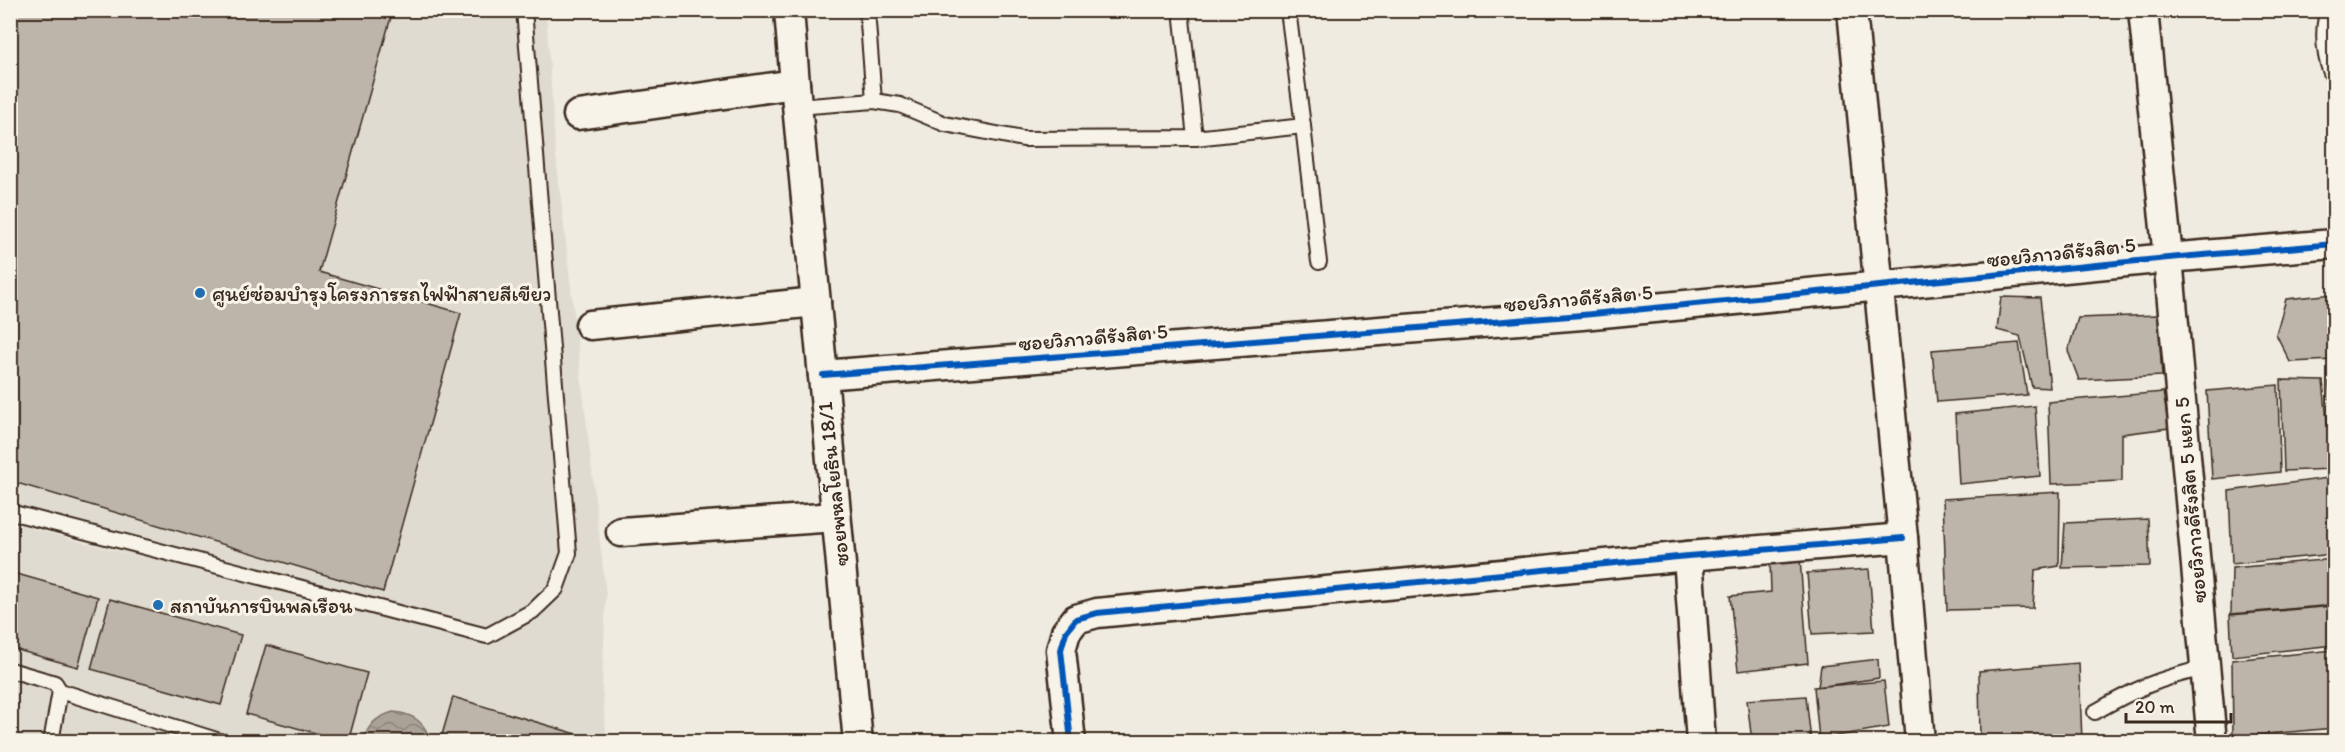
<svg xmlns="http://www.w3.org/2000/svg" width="2345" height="752" font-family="Itim,'Playpen Sans Thai',sans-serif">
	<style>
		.built { fill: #e0dbd0 }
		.water { fill: url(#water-waves); stroke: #7e7266; stroke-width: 1.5 }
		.building { fill: #bdb5aa; stroke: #3b2a1e; stroke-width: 1.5 }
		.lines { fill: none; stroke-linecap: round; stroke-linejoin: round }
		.lane-casing { stroke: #3b2a1e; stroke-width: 18 }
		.street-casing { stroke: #3b2a1e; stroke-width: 33 }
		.lane { stroke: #f7f3e8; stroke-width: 14 }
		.street { stroke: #f7f3e8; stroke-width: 28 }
		.cycleway-casing { stroke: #f7f3e8; stroke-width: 10 }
		.cycleway { stroke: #0057b8; stroke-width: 6 }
		.poi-dot { fill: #1f6fb2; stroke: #f7f3e8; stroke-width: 2 }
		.labels { text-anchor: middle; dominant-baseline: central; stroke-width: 6; stroke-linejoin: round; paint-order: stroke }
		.street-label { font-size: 21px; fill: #3b2a1e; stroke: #f7f3e8 }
		.poi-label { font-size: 21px; fill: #3b2a1e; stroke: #f7f3e8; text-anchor: start }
	</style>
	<defs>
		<pattern id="water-waves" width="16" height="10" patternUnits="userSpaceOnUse" patternTransform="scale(1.5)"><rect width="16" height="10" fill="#aaa296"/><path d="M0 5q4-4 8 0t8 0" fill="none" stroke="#8c847a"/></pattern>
	</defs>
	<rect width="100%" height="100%" fill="#efebe0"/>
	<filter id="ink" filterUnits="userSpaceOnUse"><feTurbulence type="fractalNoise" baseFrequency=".0167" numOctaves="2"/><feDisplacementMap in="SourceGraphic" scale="12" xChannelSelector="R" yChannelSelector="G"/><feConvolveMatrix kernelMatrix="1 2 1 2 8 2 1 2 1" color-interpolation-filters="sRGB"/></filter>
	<g filter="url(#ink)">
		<path class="built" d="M11,11H546L555,147L606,595L602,689L607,741H11L10,522L148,560L11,520Z"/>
		<path class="water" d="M393,712C411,713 427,722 429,741H363C368,725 376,717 393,712Z"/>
		<g class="building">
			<path d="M10,10H393L319,272L461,313L383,592L10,481Z"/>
			<path d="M2334,294V360L2290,362L2276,334L2286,299Z"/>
			<path d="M2001,297L2040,298L2050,388L2032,387L2020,336L1997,330Z"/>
			<path d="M2158,315L2162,376L2079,380L2068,351L2078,318Z"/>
			<path d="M2019,343L2027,395L1937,402L1932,350Z"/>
			<path d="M2281,380L2323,381L2332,469L2284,471Z"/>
			<path d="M2329,382H2334V450Z"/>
			<path d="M2278,385L2280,472L2212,479L2207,391Z"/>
			<path d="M2163,392L2169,428L2122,434V481L2051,484L2048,402Z"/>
			<path d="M2035,406L2040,476L1959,484L1955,414Z"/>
			<path d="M2328,478L2334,554L2232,564L2229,491Z"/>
			<path d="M2060,492L2059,566L2035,570L2033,608L1947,610L1943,499Z"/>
			<path d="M2148,519L2150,566L2062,568L2065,523Z"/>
			<path d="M1800,559L1808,663L1738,671L1730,596L1771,592L1770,561Z"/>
			<path d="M2334,559V605L2231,614L2232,568Z"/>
			<path d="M1869,569L1874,631L1812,634L1807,573Z"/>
			<path d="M10,572L98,597L78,667L10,648Z"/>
			<path d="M110,599L241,635L221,705L91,669Z"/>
			<path d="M2334,606V645L2232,656L2230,615Z"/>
			<path d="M266,645L367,673L348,742L246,714Z"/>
			<path d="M2334,650V728L2233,737L2232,660Z"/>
			<path d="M1878,659L1879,678L1818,687L1821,666Z"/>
			<path d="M2079,663L2082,742H1980L1979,671Z"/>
			<path d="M1884,681L1889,727L1819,739L1814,687Z"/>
			<path d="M1806,696L1811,741L1752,742L1747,700Z"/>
			<path d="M453,697L603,742H440Z"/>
			<path d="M2334,735V742H2243V740Z"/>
		</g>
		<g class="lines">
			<defs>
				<g id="lane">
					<path d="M867,10L874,101"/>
					<path d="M1181,10L1195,138"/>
					<path d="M2328,10C2321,30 2324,61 2334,79"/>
					<path d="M797,107L874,101L900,105L945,124L1023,139L1195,138L1303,126L1288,10"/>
					<path d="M1303,126L1319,262"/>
					<path d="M10,512L487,636L533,611L556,589L569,553L524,10"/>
					<path d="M10,670L55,683L60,691L51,742"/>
					<path d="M60,691L223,742"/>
					<path d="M2095,712C2135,689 2160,678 2205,668"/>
				</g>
				<g id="street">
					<path d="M789,10L795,84L858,742"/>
					<path d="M1852,10L1903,538L1920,742"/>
					<path d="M2143,10L2168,258L2212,742"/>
					<path d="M578,115L795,84"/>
					<path d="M590,325L816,302"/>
					<path d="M823,375L1582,315L2168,258L2334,244"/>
					<path d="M621,532L836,517"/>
					<path d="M1688,556L1701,742"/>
					<path d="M1071,742L1061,650L1066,632L1076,619L1097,613L1688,556L1903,538"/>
				</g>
			</defs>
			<use href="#lane" class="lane-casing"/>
			<use href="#street" class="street-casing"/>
			<use href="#lane" class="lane"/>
			<use href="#street" class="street"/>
			<defs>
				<g id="cycleway">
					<path d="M823,375L1582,315L2168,258L2334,244"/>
					<path d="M1071,742L1061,650L1066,632L1076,619L1097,613L1688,556L1903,538"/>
				</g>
			</defs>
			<use href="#cycleway" class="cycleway-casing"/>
			<use href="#cycleway" class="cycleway"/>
		</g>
	</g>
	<g class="poi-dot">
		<circle cx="200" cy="293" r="6"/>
		<circle cx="158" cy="605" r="6"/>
	</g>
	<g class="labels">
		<g class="street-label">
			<text transform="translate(2061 252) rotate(-6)">ซอยวิภาวดีรังสิต 5</text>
			<text transform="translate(1578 298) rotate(-5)">ซอยวิภาวดีรังสิต 5</text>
			<text transform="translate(1093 337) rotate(-5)">ซอยวิภาวดีรังสิต 5</text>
			<text transform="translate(833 484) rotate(-96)">ซอยพหลโยธิน 18/1</text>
			<text transform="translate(2190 500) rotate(-95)">ซอยวิภาวดีรังสิต 5 แยก 5</text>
		</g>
		<g class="poi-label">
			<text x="212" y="293">ศูนย์ซ่อมบำรุงโครงการรถไฟฟ้าสายสีเขียว</text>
			<text x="170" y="605">สถาบันการบินพลเรือน</text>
		</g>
	</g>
	<rect width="2345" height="752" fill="none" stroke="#f7f3e8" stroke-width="36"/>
	<rect x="18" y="18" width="2309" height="716" fill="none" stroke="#3b2a1e" stroke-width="2" filter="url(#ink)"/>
	<path d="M2126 713v9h105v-9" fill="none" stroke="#3b2a1e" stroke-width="3"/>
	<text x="2135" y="713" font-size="18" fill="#3b2a1e" stroke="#f7f3e8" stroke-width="4.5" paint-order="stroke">20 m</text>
</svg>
